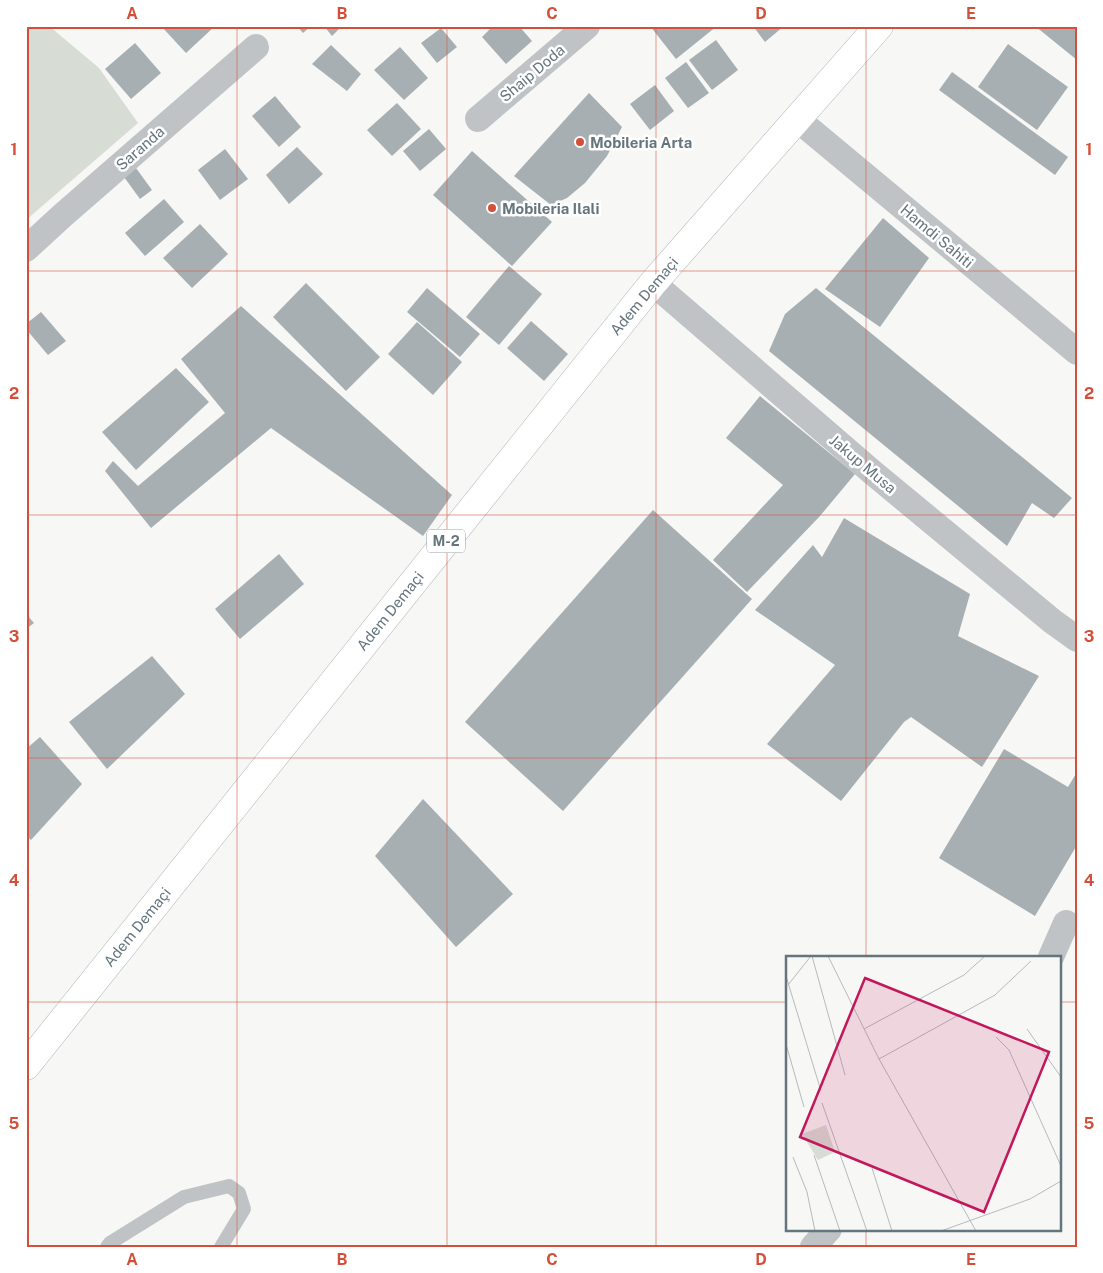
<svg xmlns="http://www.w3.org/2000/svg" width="1103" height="1273" font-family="'Public Sans',sans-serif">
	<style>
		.green { fill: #d7dcd4 }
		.building { fill: #a7afb3 }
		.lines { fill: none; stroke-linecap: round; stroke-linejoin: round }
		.primary-casing { stroke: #b0b6b9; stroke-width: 29 }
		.service { stroke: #bfc3c6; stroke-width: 14 }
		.minor { stroke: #bfc3c6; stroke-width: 26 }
		.primary { stroke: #fff; stroke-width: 28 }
		.grid { fill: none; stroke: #d34f39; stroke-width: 1; stroke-opacity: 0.55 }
		.poi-dot { fill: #d34f39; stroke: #fff; stroke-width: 2 }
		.labels { text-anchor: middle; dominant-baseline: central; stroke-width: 5; stroke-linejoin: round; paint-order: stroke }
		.shield { fill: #fff; stroke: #939ea4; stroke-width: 1 }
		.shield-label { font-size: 14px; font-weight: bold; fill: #65757d }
		.street-label { font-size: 15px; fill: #65757d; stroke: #fff }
		.poi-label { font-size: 15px; font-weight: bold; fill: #65757d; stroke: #fff; text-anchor: start }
		.inset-road { fill: none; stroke: #b4bbbe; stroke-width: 1 }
		.view { fill: #c2185b; fill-opacity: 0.15; stroke: #c2185b; stroke-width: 2.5 }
		.inset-edge { fill: none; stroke: #65757d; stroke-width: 2.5 }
		.neatline { fill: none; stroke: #d34f39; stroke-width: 2 }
		.grid-label { font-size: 16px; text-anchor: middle; font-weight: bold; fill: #d34f39 }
	</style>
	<rect width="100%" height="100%" fill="#f7f7f5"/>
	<path class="green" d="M26,26H49L99,68L138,123L26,220Z"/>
	<g class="building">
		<path d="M161,26H215L186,53Z"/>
		<path d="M297,26H311L303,33Z"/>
		<path d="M324,26H342L332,36Z"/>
		<path d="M493,26H519L532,41L506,64L482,37Z"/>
		<path d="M650,26H717L676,59Z"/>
		<path d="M753,26H784L765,42Z"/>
		<path d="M1035,26H1077V60Z"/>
		<path d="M441,28L457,47L437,63L421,43Z"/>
		<path d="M716,40L738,70L712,90L689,60Z"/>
		<path d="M135,43L161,73L131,99L105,69Z"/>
		<path d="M1008,44L1068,87L1037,130L978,87Z"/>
		<path d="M331,45L361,74L347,91L312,64Z"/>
		<path d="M400,47L428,78L404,100L374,70Z"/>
		<path d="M686,62L709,93L688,108L665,78Z"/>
		<path d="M952,72L1068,157L1055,175L939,90Z"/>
		<path d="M655,85L674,111L650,130L630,104Z"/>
		<path d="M589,93L622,127L607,156L585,183L567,198L551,205L514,176Z"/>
		<path d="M275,96L301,127L279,147L252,116Z"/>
		<path d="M397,103L421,129L392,156L367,130Z"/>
		<path d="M429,129L446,149L420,171L403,151Z"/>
		<path d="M297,147L323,174L289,204L266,175Z"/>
		<path d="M225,149L248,179L220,200L198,170Z"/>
		<path d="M472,151L552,222L512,266L433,195Z"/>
		<path d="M136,168L152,190L140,199L124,177Z"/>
		<path d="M164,199L184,222L145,256L125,233Z"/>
		<path d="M883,218L929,258L880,327L825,289Z"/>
		<path d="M200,224L228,254L192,288L163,258Z"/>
		<path d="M509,266L542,294L499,345L466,317Z"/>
		<path d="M306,283L380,357L346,391L273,317Z"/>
		<path d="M427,288L480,334L460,357L407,312Z"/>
		<path d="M816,288L1072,498L1054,518L1032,503L1007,546L769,351L785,314Z"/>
		<path d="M241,306L452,495L423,536L271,428L151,528L105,471L113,461L138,486L225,413L181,359Z"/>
		<path d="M41,312L66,341L48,355L26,329V324Z"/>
		<path d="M531,321L568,354L544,381L507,348Z"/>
		<path d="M417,322L462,362L433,395L388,354Z"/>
		<path d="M176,368L209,402L136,470L102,432Z"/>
		<path d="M760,396L855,474L820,516L747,592L713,560L783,485L726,438Z"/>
		<path d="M653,510L752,599L563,811L465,722Z"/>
		<path d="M844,518L970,594L958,636L1039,676L982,767L911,717L904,722L841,801L767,744L835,665L755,610L813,545L822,557Z"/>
		<path d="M279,554L304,584L240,639L215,609Z"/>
		<path d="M26,614L34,623L26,629Z"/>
		<path d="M152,656L185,694L107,769L69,722Z"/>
		<path d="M40,737L82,784L31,840L26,835V749Z"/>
		<path d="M1004,749L1068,787L1077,772V845L1035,916L939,858Z"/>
		<path d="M423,799L513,894L456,947L375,856Z"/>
	</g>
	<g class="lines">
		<defs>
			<path id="primary" d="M26,1066L653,283L879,26"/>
		</defs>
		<use href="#primary" class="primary-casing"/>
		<path class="service" d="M107,1247L110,1243L184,1197L229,1186L239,1193L244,1209L221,1247"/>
		<g class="minor">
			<path d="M478,119L587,26"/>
			<path d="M797,119L1077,352"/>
			<path d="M26,249L63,215L256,47"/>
			<path d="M653,283L872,472L1052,621L1077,639"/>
			<path d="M1051,957L1066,923"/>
			<path d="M813,1247L829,1229"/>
		</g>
		<use href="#primary" class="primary"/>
	</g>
	<path class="grid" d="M237,26V1247M447,26V1247M656,26V1247M866,26V957M26,271H1077M26,515H1077M26,758H1077M26,1002H787M1059,1002H1077M866,1229V1247"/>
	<g class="poi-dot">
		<circle cx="580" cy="142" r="5"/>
		<circle cx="492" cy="208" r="5"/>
	</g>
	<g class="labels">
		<rect class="shield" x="427" y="529.5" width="38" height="23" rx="4"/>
		<g class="shield-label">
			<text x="446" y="541">M-2</text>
		</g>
		<g class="street-label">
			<text transform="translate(532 73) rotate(-40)">Shaip Doda</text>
			<text transform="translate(140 148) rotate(-41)">Saranda</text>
			<text transform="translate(937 236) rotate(40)">Hamdi Sahiti</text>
			<text transform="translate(644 296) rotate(-50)">Adem Demaçi</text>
			<text transform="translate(863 464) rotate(40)">Jakup Musa</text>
			<text transform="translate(390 611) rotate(-51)">Adem Demaçi</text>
			<text transform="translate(137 927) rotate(-51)">Adem Demaçi</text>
		</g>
		<g class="poi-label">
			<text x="590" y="142">Mobileria Arta</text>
			<text x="502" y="208">Mobileria Ilali</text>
		</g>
	</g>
	<g transform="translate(786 956)">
		<rect width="275" height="275" fill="#f7f7f5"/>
		<path d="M40,169L49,196L32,204L16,178Z" fill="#d7dcd4"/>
		<path class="inset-road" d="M26,0L59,119M42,0L93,103L190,275M0,20L35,135M2,29L25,0M78,73L178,19L199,0M241,73L275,121M210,81L223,94L275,210M0,88L18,151M93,103L209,39L245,5M36,147L81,275M28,199L54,275M7,201L21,236L29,275M86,212L106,275M155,275L244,243L275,225"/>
		<path class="view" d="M79,22L263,96L198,256L14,181Z"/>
		<rect width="275" height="275" class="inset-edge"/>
	</g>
	<rect width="1103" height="1273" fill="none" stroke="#ffffff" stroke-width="55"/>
	<rect x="28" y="28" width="1048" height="1218" class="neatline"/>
	<g class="grid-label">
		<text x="132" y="19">A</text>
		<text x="342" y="19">B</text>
		<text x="552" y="19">C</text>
		<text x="761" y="19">D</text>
		<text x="971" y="19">E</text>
		<text x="14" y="155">1</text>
		<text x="1089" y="155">1</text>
		<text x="14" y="399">2</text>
		<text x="1089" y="399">2</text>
		<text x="14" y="642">3</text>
		<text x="1089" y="642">3</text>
		<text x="14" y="886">4</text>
		<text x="1089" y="886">4</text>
		<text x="14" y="1129">5</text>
		<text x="1089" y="1129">5</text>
		<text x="132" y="1265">A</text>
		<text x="342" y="1265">B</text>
		<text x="552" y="1265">C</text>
		<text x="761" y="1265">D</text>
		<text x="971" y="1265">E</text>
	</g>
</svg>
